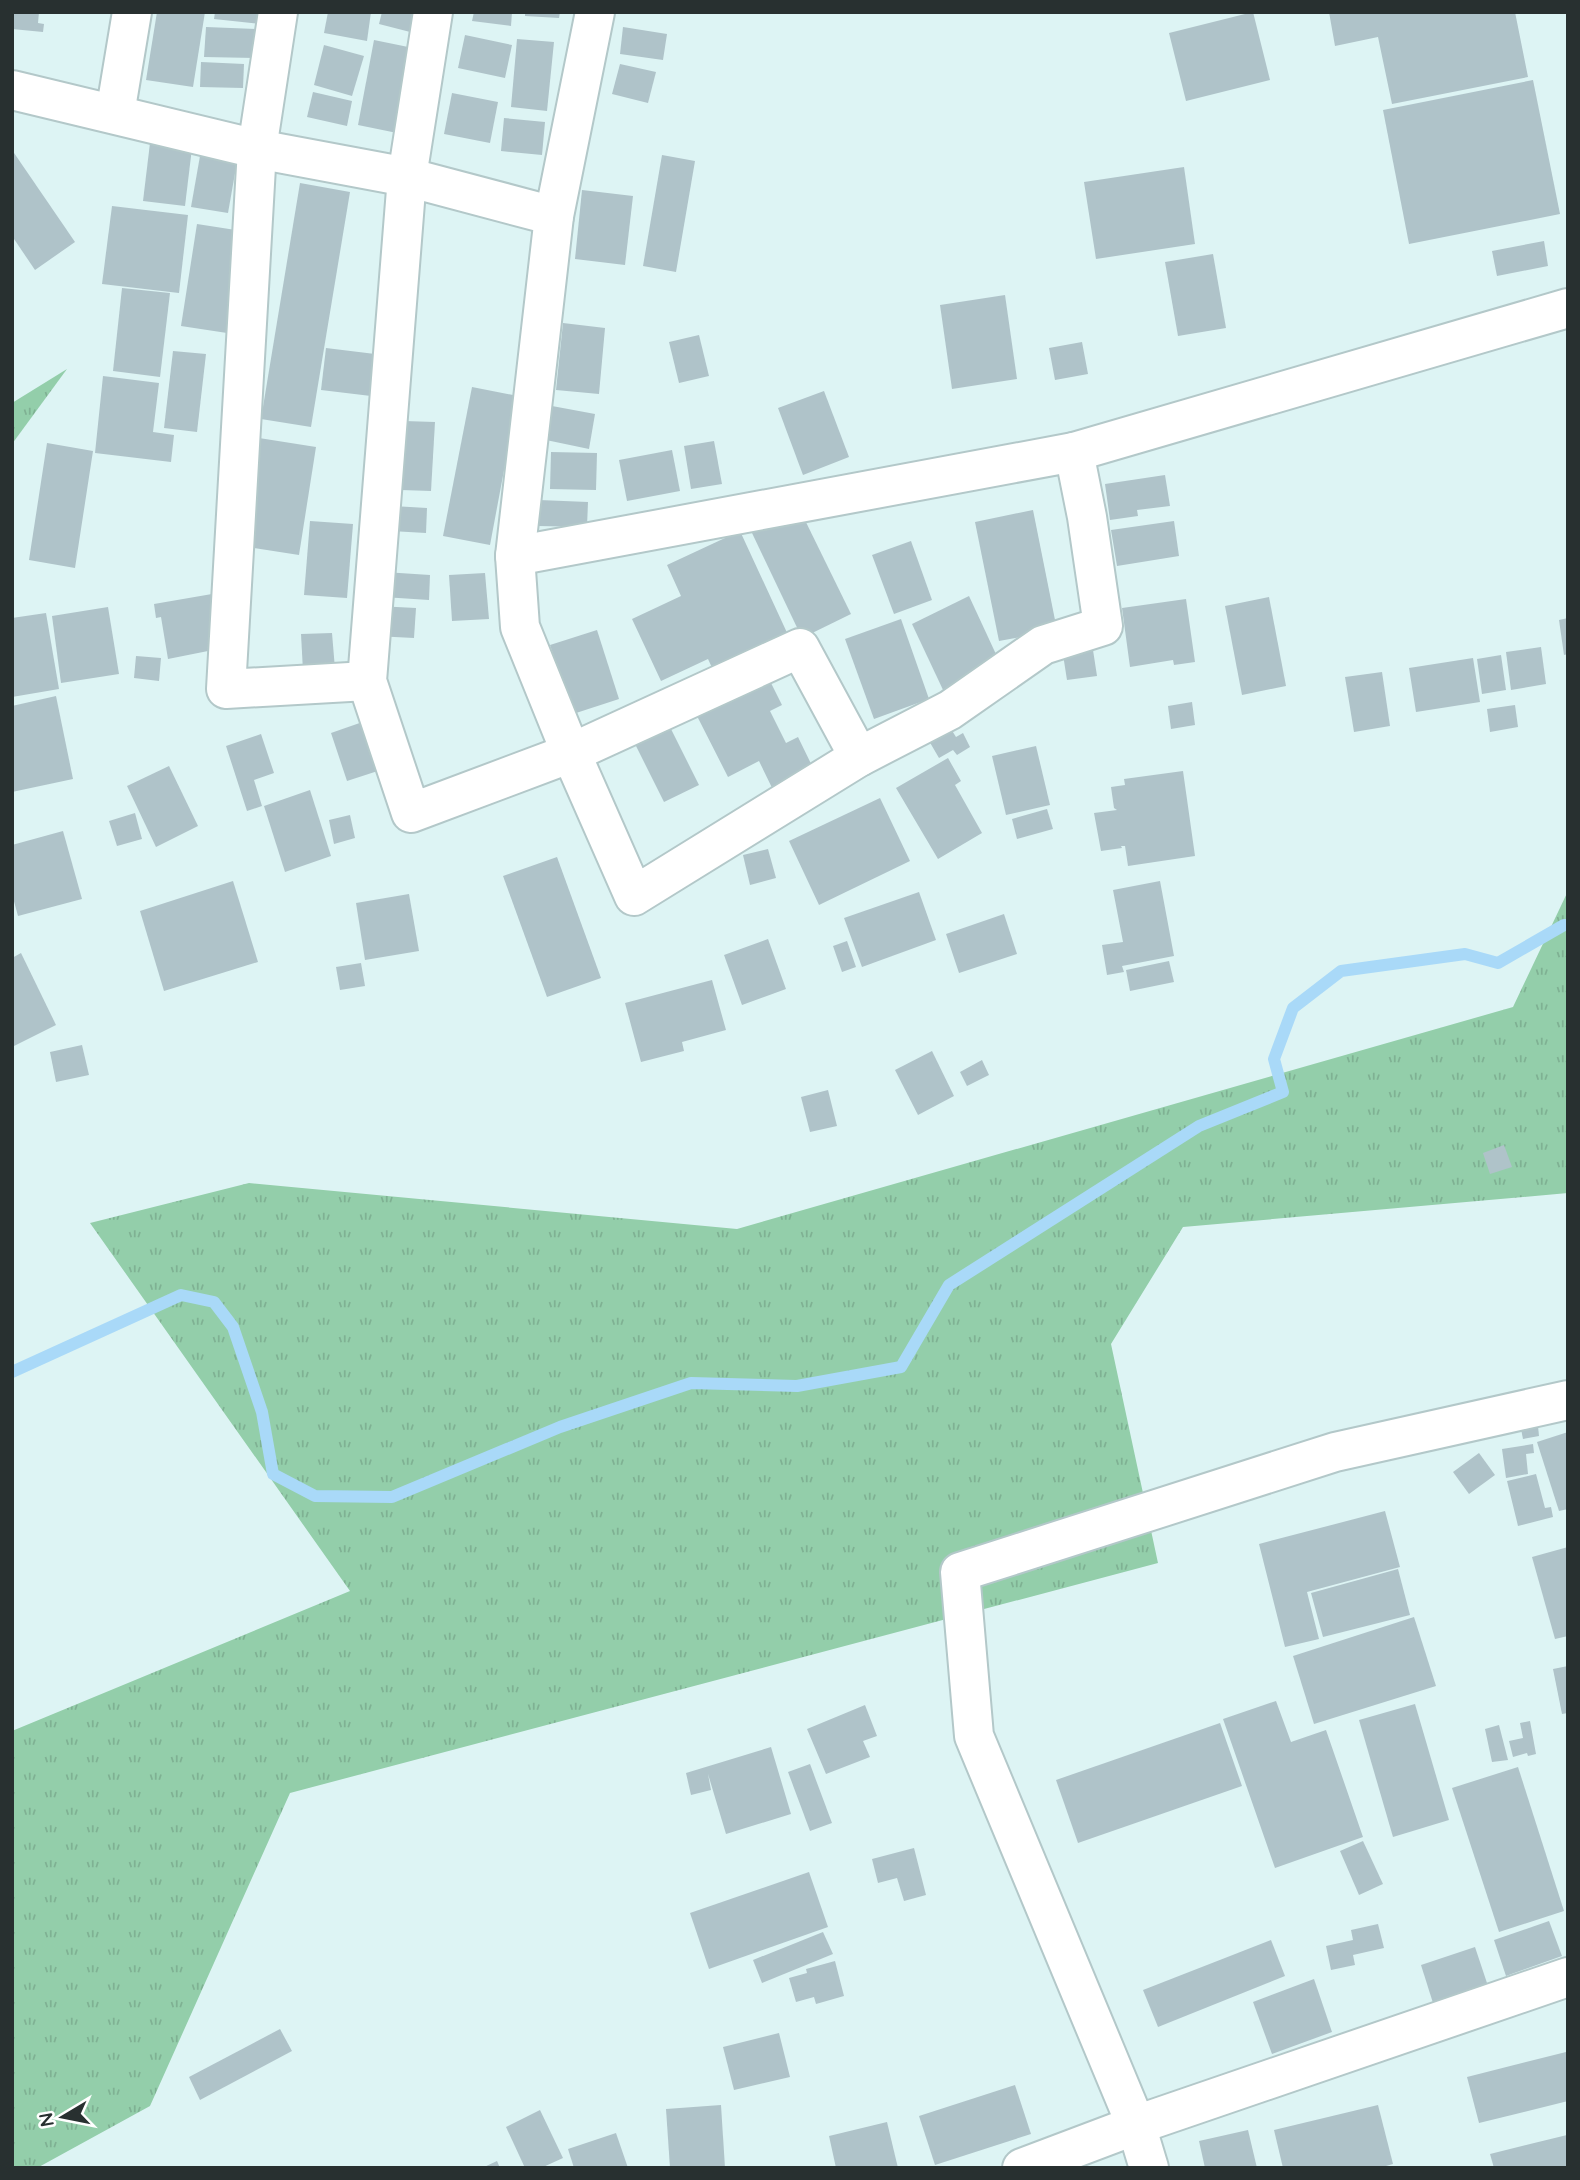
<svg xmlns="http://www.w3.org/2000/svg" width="1580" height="2180" font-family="Quicksand,sans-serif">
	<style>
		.grass { fill: url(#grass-tufts) }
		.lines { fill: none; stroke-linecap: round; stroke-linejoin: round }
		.stream { stroke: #a9d9f8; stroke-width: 12 }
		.building { fill: #afc3c9 }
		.minor-casing { stroke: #b3c8c9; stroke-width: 42 }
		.minor { stroke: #fff; stroke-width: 38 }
	</style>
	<defs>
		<pattern id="grass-tufts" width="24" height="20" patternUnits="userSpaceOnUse" patternTransform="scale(1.75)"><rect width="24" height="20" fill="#93ceaa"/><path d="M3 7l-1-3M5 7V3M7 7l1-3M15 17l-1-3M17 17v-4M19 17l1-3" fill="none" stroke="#7fb193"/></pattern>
	</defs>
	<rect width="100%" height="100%" fill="#ddf4f4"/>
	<g class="grass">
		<path d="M67,369L12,444V403Z"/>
		<path d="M1568,891V1193L1183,1227L1111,1344L1158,1563L290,1793L150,2106L37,2168H12V1731L350,1591L90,1223L249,1183L737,1229L1513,1007Z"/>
	</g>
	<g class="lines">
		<path class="stream" d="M12,1372L181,1295L214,1302L233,1327L262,1412L273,1474L315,1496L392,1497L560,1427L691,1383L797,1386L901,1367L949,1285L1199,1126L1283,1092L1274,1059L1293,1008L1341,971L1465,954L1498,963L1564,925H1568"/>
	</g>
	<g class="building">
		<path d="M12,12H39L38,23L44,24L43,32L12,29Z"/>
		<path d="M157,12H205L193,87L146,80Z"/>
		<path d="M215,12H263L262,24L214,19Z"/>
		<path d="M328,12H371L367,41L324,33Z"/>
		<path d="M382,12H423L418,34L379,24Z"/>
		<path d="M474,12H512L511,26L472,21Z"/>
		<path d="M525,12H560L559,18L525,16Z"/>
		<path d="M1253,12L1270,80L1186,101L1169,33Z"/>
		<path d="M1329,12H1515L1528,77L1392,104L1378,37L1335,46Z"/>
		<path d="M206,27L256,29L255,58L204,57Z"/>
		<path d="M623,27L667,34L663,60L620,54Z"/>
		<path d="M465,35L512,45L505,78L458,68Z"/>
		<path d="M517,39L554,42L547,111L511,107Z"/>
		<path d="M374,40L418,49L402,134L358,125Z"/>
		<path d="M324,45L364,56L352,96L314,85Z"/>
		<path d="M201,62L244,64L243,88L200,87Z"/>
		<path d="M620,64L656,72L648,103L612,94Z"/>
		<path d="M1533,80L1560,214L1409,244L1383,110Z"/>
		<path d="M313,92L352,101L347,126L307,117Z"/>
		<path d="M452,93L498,102L490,143L444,134Z"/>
		<path d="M504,118L545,122L542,155L501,151Z"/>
		<path d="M150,143L192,148L185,206L143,201Z"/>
		<path d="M12,150L75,242L35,270L12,236Z"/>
		<path d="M662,155L695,161L676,272L643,266Z"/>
		<path d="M200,156L237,162L228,213L191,207Z"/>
		<path d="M1184,167L1195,244L1096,259L1084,182Z"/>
		<path d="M300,183L350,192L311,427L261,419Z"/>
		<path d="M582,190L633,196L625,265L575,259Z"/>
		<path d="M112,206L188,215L179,293L102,284Z"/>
		<path d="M197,224L242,231L227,333L181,326Z"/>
		<path d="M1544,241L1548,266L1497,276L1492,251Z"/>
		<path d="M1213,254L1226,328L1178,336L1165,262Z"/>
		<path d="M122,288L170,293L160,377L113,371Z"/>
		<path d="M1005,295L1017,379L952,389L940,305Z"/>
		<path d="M563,323L605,328L599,394L556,390Z"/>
		<path d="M699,335L709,376L679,383L669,342Z"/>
		<path d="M1082,342L1088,374L1055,380L1049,348Z"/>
		<path d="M326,348L375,354L371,396L321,390Z"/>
		<path d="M173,351L206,354L197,432L164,428Z"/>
		<path d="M103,376L159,383L153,432L174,435L171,462L95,453Z"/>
		<path d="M472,387L518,396L490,545L443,536Z"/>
		<path d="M824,391L849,457L803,475L778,408Z"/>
		<path d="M552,406L595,414L589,449L546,440Z"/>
		<path d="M404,421L435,422L431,491L401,490Z"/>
		<path d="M259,438L316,447L299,555L242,546Z"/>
		<path d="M714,441L722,484L691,489L684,446Z"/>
		<path d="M47,443L93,451L75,568L29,560Z"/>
		<path d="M672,450L680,491L627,501L619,460Z"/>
		<path d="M551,452L597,453L596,490L550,489Z"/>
		<path d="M1165,475L1170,506L1137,510L1138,516L1110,520L1105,484Z"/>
		<path d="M539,500L588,502L587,527L538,526Z"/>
		<path d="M393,506L427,508L426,533L391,531Z"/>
		<path d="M800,510L851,614L802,638L752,533Z"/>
		<path d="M1033,510L1057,630L999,641L975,522Z"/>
		<path d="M310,521L353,524L347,598L304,595Z"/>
		<path d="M1174,521L1179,556L1117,566L1111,530Z"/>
		<path d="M740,531L789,637L714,672L708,659L661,681L632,619L681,596L667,565Z"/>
		<path d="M911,541L932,600L894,614L872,555Z"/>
		<path d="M384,572L430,575L429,600L383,597Z"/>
		<path d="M485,573L489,619L452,621L449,575Z"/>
		<path d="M212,594L223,648L168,659L161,617L156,618L154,604Z"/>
		<path d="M969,596L1001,665L944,692L912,624Z"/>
		<path d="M1269,597L1286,686L1242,695L1225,606Z"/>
		<path d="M1186,599L1195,662L1174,665L1173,660L1130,667L1122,608Z"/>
		<path d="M377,606L416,608L414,638L375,636Z"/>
		<path d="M108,607L119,674L61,683L52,616Z"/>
		<path d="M46,613L59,689L12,697V618Z"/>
		<path d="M1568,618V654L1564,655L1559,620Z"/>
		<path d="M901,619L929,699L874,719L845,639Z"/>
		<path d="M597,630L619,699L573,714L550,645Z"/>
		<path d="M332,633L335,669L303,671L301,634Z"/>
		<path d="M1091,637L1097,676L1067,680L1061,642Z"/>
		<path d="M1541,647L1546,684L1511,690L1506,652Z"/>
		<path d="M1501,655L1506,690L1482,694L1477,659Z"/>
		<path d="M136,656L161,658L159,681L134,678Z"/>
		<path d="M1473,658L1480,702L1416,712L1409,668Z"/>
		<path d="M1382,672L1390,726L1354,732L1345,677Z"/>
		<path d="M769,679L782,705L770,711L786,743L798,737L817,776L776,796L759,761L728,777L697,716Z"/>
		<path d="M56,696L73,779L12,792V706Z"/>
		<path d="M1192,702L1195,725L1171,729L1168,706Z"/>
		<path d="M1515,705L1518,727L1490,732L1487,709Z"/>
		<path d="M374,718L390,767L347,781L331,733Z"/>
		<path d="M946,721L956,737L963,733L970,747L957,755L953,750L939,758L925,734Z"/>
		<path d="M670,727L699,785L664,802L635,744Z"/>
		<path d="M261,734L274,773L254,780L262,806L247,811L226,746Z"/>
		<path d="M1036,746L1050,805L1006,815L992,756Z"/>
		<path d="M948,758L961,781L955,785L982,833L938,859L896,788Z"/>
		<path d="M169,766L198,826L156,847L127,786Z"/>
		<path d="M1183,771L1195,856L1128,866L1125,846H1121L1122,848L1101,851L1094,813L1117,810L1114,808L1111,787L1125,785L1124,779Z"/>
		<path d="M310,790L331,856L285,872L264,806Z"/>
		<path d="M880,798L910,861L819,905L789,841Z"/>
		<path d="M1047,809L1053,829L1017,839L1012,819Z"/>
		<path d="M135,813L142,839L117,846L109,821Z"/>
		<path d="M350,815L355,838L334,844L329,820Z"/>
		<path d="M63,831L82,899L18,916L12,894V845Z"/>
		<path d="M768,849L776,878L750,885L743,855Z"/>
		<path d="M557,857L601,978L547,997L503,876Z"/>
		<path d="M233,881L258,962L164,991L140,911Z"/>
		<path d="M1160,881L1174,956L1122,966L1124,972L1107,975L1102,945L1123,942L1113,890Z"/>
		<path d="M919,892L936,940L862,967L844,918Z"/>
		<path d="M409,894L419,951L365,960L356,903Z"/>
		<path d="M1004,914L1017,954L959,973L946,934Z"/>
		<path d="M768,939L786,989L742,1005L724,955Z"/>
		<path d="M847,941L856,967L842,972L833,946Z"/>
		<path d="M21,953L56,1025L12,1047V958Z"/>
		<path d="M1169,961L1174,982L1130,991L1126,970Z"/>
		<path d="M361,963L365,986L340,990L336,967Z"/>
		<path d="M712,980L726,1030L682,1042L684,1051L641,1062L625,1003Z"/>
		<path d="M82,1045L89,1075L56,1082L50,1052Z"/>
		<path d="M932,1051L954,1096L918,1115L895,1070Z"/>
		<path d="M982,1060L989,1075L967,1086L960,1072Z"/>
		<path d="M828,1090L837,1126L810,1132L801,1097Z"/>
		<path d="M1504,1145L1512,1167L1490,1174L1483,1153Z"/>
		<path d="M1538,1426L1539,1436L1523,1439L1521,1429Z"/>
		<path d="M1568,1432V1509L1559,1511L1537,1442Z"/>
		<path d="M1533,1444L1534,1453L1526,1454L1528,1474L1506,1478L1502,1449Z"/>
		<path d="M1479,1453L1495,1475L1469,1494L1453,1472Z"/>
		<path d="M1536,1474L1545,1508L1551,1507L1553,1517L1518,1526L1507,1481Z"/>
		<path d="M1385,1511L1400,1567L1307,1592L1319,1639L1285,1647L1259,1544Z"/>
		<path d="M1568,1547V1636L1555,1639L1532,1557Z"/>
		<path d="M1398,1569L1410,1615L1323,1637L1311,1593Z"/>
		<path d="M1414,1617L1436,1686L1314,1724L1293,1656Z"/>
		<path d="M1568,1666V1713L1562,1714L1553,1669Z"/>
		<path d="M1276,1701L1291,1742L1326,1730L1363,1837L1275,1868L1223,1719Z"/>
		<path d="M1415,1704L1449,1820L1393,1837L1359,1720Z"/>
		<path d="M865,1705L877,1736L863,1741L870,1757L826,1774L807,1729Z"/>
		<path d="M1530,1721L1536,1754L1528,1756L1527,1753L1513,1757L1509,1741L1523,1738L1520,1723Z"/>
		<path d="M1220,1723L1242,1786L1078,1843L1056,1780Z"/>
		<path d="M1499,1725L1508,1760L1492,1762L1485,1729Z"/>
		<path d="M771,1747L791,1814L726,1834L708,1774L711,1790L691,1795L686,1773Z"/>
		<path d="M810,1764L832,1823L810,1831L788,1772Z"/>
		<path d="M1518,1767L1564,1911L1499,1932L1452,1788Z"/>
		<path d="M1363,1841L1383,1884L1359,1895L1340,1851Z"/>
		<path d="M914,1848L926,1895L904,1901L897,1878L878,1883L872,1859Z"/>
		<path d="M809,1872L828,1927L709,1969L690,1913Z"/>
		<path d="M1549,1921L1562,1956L1506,1976L1494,1940Z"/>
		<path d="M1378,1924L1384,1948L1353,1955L1355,1965L1331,1970L1326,1946L1353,1940L1351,1930Z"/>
		<path d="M823,1932L833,1954L762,1983L753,1960Z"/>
		<path d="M1271,1940L1285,1976L1158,2027L1143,1990Z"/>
		<path d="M1475,1947L1488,1986L1433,2003L1421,1965Z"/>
		<path d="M835,1961L844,1996L816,2004L814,1997L796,2002L789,1978L807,1973L806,1969Z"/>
		<path d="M1314,1979L1332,2032L1272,2054L1253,2002Z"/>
		<path d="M280,2029L292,2051L200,2100L189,2077Z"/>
		<path d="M779,2033L790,2077L734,2090L723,2047Z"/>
		<path d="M1566,2052L1568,2060V2101L1479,2123L1467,2077Z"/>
		<path d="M1015,2085L1031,2134L935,2165L919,2116Z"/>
		<path d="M721,2105L725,2168H670L666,2109Z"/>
		<path d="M1378,2105L1393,2164L1379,2168H1283L1274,2130Z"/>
		<path d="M540,2110L563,2158L541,2168H525L506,2127Z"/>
		<path d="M887,2122L898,2168H836L829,2136Z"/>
		<path d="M1248,2130L1257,2168H1205L1199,2141Z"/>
		<path d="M616,2133L628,2168H574L568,2149Z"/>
		<path d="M1567,2135L1568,2168H1494L1490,2154Z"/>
		<path d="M497,2161L500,2168H482Z"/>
	</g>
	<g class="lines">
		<defs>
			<g id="minor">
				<path d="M278,12L257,149L226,689L367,681"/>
				<path d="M433,12L407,177L367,681L411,813L571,753L800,648L859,757"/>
				<path d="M595,12L554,216L515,556L520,627L571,753L634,896L859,757L950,710L1043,645L1103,626L1087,517L1074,452L1568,308"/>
				<path d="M12,90L257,149L407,177L554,216"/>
				<path d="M115,114L132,12"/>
				<path d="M515,556L1074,452"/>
				<path d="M1022,2168L1136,2125L1568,1977"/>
				<path d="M1149,2168L1136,2125L974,1736L960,1572L1335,1452L1568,1400"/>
			</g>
		</defs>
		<use href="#minor" class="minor-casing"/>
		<use href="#minor" class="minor"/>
	</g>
	<rect width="1580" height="2180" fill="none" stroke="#283030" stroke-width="28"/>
	<g transform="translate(63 2117) rotate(260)" stroke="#ffffff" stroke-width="5" paint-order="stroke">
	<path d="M0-5L12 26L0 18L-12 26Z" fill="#283030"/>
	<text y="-10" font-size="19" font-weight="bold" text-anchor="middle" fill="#283030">N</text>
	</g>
</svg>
